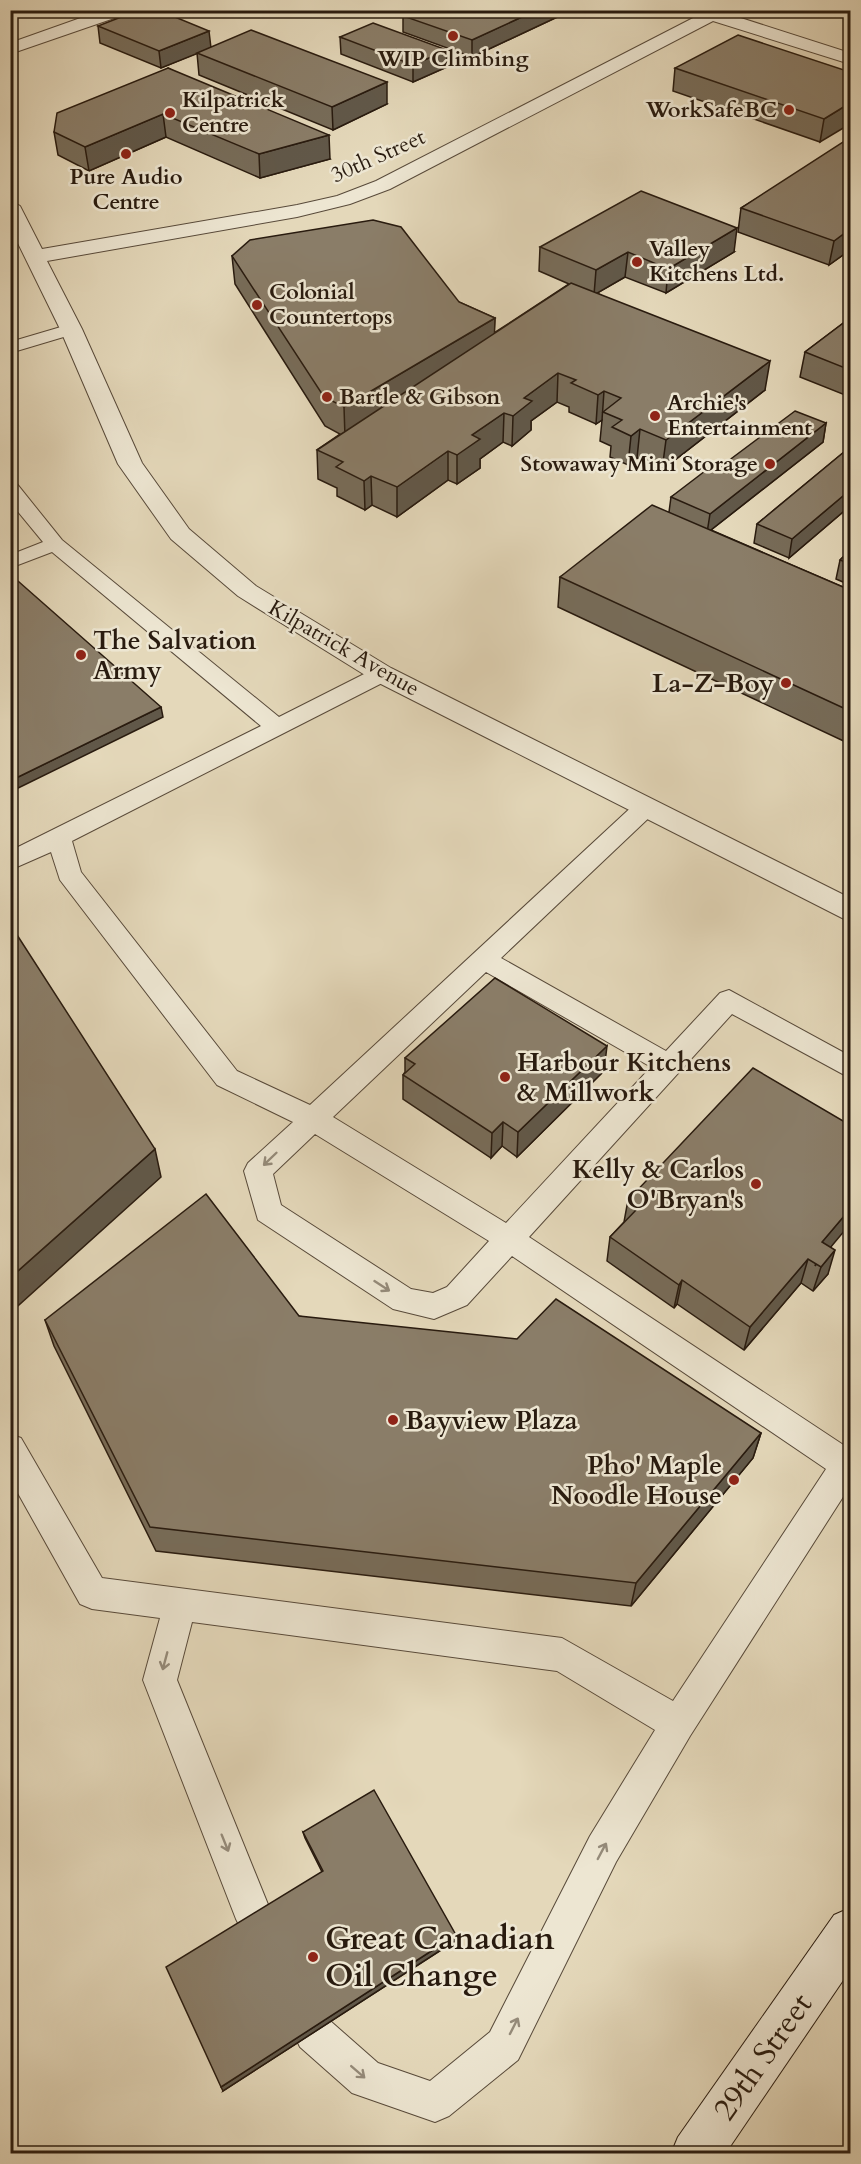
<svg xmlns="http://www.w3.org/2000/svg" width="861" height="2164" font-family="Cardo,serif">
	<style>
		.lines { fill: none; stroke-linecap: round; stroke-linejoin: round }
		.lane-casing { stroke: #584a3a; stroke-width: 2 }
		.street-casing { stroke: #584a3a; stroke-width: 2 }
		.secondary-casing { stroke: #291b0f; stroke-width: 2 }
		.lane { fill: #ede6d2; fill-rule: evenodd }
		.street { fill: #ede6d2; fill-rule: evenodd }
		.secondary { fill: #ede6d2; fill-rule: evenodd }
		.wall { fill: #776c59; stroke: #291b0f; stroke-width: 1.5 }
		.shaded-wall { fill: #615849; stroke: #291b0f; stroke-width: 1.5 }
		.building { fill: #8a7d68; stroke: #291b0f; stroke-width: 1.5 }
		.oneway { stroke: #958b7a }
		.poi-dot { fill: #8f2418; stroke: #ede6d2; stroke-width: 2 }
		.labels { text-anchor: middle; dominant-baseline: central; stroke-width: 5; stroke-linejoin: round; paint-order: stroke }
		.far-poi-label { font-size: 22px; font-weight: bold; fill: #291b0f; stroke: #ede6d2; text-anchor: start }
		.far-street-label { font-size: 22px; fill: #291b0f; stroke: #ede6d2 }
		.poi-label { font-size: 26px; font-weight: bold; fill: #291b0f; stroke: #ede6d2; text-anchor: start }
		.near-poi-label { font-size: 32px; font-weight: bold; fill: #291b0f; stroke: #ede6d2; text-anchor: start }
		.near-street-label { font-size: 32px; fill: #291b0f; stroke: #ede6d2 }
	</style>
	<rect width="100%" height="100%" fill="#e4d8ba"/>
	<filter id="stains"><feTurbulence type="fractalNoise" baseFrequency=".00333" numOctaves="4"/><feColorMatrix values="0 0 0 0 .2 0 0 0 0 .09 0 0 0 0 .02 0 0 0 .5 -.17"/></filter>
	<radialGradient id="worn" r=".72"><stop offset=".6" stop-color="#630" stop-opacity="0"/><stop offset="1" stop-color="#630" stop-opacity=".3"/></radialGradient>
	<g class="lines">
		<defs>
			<g id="lane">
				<path d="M10,10H29L10,18Z"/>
				<path d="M71,324L80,329L77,333L10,353V342Z"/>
				<path d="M10,482L17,484L62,540L279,717L374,669H390L393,674L390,679L72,841L81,872L237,1071L310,1105L638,801L646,799L654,801L658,807L654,813L501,958L666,1051L720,993L729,990L850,1056V1078L732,1014L529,1237L845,1446L850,1445V1486L690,1736L616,1862L518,2060L449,2116L435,2122L352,2093L300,2047L277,1999L282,1985L296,1980L310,1985L328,2019L378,2063L430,2081L490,2032L590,1836L655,1730L557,1671L192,1622L177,1680L269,1907L288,1946L282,1959L269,1965L256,1959L236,1919L143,1680L160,1618L92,1609L80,1604L10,1479V1434L21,1438L102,1578L562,1638L673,1701L826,1469L512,1256L467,1305L434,1319L393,1309L258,1220L244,1171L248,1163L293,1122L217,1085L60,880L51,852L10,870V851L261,726L52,552L10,568V555L43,542L10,502ZM486,972L651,1067L506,1223L333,1117ZM315,1134L489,1241L447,1287L433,1293L411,1289L281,1205L273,1174Z"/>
			</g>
			<g id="street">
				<path d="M103,10H128L126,14L10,54V43Z"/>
				<path d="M689,10H716L850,53V64L713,21L390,189L350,204L297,217L47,261L82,329L142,463L189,529L256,586L391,668L850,898V922L373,680L238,596L171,539L118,464L60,329L10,227V200L20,206L42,249L297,205L337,196L376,181L697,16Z"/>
			</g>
			<path id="secondary" d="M850,1908V1970L725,2154H671L678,2137L834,1915Z"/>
		</defs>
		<use href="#lane" class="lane-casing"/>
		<use href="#street" class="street-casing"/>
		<use href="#secondary" class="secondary-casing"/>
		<use href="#lane" class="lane"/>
		<use href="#street" class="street"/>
		<use href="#secondary" class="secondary"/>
	</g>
	<g class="wall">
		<path d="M415,10H568V12L472,57L403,32V16Z"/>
		<path d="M98,26L211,47L387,104L333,130L199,75L197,53L161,68L100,43Z"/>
		<path d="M340,37L447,67L413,82L341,54Z"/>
		<path d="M168,68L330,159L260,178L166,137L89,171L58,155L54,132Z"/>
		<path d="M675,68L850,72L820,142L673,91Z"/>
		<path d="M850,142V250L829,265L738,232L741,208Z"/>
		<path d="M540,247L734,252L666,293L625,277L597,293L765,390L662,470L637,458L628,465L610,457L611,446L600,441L602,420L596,424L569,412V407L557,402L531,421V430L512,446L503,442L480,459V468L457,484L448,480L397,517L372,505L365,510L337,496V488L318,479L317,450L340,434L325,426L235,284L232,256L459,302L495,318L494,333L569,284L539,271Z"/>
		<path d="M850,318V397L800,377L805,352Z"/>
		<path d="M826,423L823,442L711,530L850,590V744L558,607L560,577L669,512L671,497L716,470Z"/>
		<path d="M850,447V506L789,558L754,543L757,524Z"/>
		<path d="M850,550V585L836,579L840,560Z"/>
		<path d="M405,1058L604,1071L517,1157L502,1146L491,1158L403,1099V1075L405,1072Z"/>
		<path d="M628,1200L831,1247L828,1274L813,1291L801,1283L744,1350L677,1304L674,1308L607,1261L610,1237L624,1222Z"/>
		<path d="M299,1316L761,1433L753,1458L631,1606L156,1551L54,1346L45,1320Z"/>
		<path d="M303,1832L456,1935L455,1941L223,2091L322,1872L305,1838Z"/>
	</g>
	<g class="shaded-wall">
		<path d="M537,10H568V12L472,57V40Z"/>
		<path d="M209,31L211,48L161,68L159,51Z"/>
		<path d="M447,50V67L413,82V65Z"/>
		<path d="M387,82V104L333,130L332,107Z"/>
		<path d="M850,103V124L820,142L824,119Z"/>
		<path d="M163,114L166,137L89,171L85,147Z"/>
		<path d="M329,135L330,159L260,178L259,154Z"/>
		<path d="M737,228L734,252L666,293L668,269Z"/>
		<path d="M850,229V250L829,265L834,241Z"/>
		<path d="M628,252L625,277L594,295L596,270Z"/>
		<path d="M495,318L494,347L345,437L344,407Z"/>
		<path d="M770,361L765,390L662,470L666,440Z"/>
		<path d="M558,373L557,402L531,421V430L512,446L513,416L524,398Z"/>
		<path d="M604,391L602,420L596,424L598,395Z"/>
		<path d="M504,413L503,442L480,459V468L457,484V455L472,435Z"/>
		<path d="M826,423L823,442L707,533L710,514Z"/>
		<path d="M640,429L637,458L628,465L631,436Z"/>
		<path d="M448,451V480L397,517V487Z"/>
		<path d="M371,476L372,505L365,510L364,481Z"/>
		<path d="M850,490V506L789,558L792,539Z"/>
		<path d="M161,707L163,717L10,792V781Z"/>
		<path d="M607,1046L604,1071L517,1157L518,1132Z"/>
		<path d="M503,1122L502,1146L491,1158L492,1133Z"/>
		<path d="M155,1149L161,1177L10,1313V1278Z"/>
		<path d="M850,1209V1224L815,1266L822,1242Z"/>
		<path d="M835,1250L828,1274L813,1291L821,1267Z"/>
		<path d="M808,1259L801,1283L744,1350L750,1327Z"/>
		<path d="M682,1280L677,1304L674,1308L679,1285Z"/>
		<path d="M761,1433L753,1458L631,1606L636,1583Z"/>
		<path d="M456,1935L455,1941L223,2091L221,2087Z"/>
	</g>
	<g class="building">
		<path d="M139,10H158L209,31L159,51L98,26Z"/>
		<path d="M415,10H537L472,40L403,16Z"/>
		<path d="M373,23L447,50L413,65L340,37Z"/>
		<path d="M251,30L387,82L332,107L197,53Z"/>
		<path d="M738,35L850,72V103L824,119L675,68Z"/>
		<path d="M168,68L329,135L259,154L163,114L85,147L54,132L57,113Z"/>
		<path d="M846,140L850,142V229L834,241L741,208Z"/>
		<path d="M641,191L737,228L668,269L628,252L596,270L540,247Z"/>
		<path d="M373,220L401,227L459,302L495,318L344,407L324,397L232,256L250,240Z"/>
		<path d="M571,283L770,361L666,440L640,429L631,436L612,427L622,420L603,412L621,398L604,391L598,395L571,383L576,380L558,373L524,398L532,401L513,416L504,413L472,435L480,439L457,455L448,451L397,487L371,476L364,481L336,467L343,462L317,450Z"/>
		<path d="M850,318V370L805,352Z"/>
		<path d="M795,411L826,423L710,514L671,497L709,468L716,470Z"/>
		<path d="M850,447V490L792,539L757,524Z"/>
		<path d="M652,505L850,590V711L560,577Z"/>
		<path d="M850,550V564L840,560Z"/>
		<path d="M10,574L161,707L10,781Z"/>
		<path d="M10,924L155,1149L10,1278Z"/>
		<path d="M495,978L607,1046L518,1132L503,1122L492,1133L403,1075L415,1064L405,1058Z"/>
		<path d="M753,1068L843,1121L850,1112V1209L822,1242L835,1250L821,1267L808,1259L750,1327L682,1280L679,1285L610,1237L639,1207L628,1200Z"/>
		<path d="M206,1194L299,1316L517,1339L556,1299L761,1433L636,1583L150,1527L45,1320Z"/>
		<path d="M374,1790L456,1935L221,2087L166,1967L323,1871L303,1832Z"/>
	</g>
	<defs><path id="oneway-shaft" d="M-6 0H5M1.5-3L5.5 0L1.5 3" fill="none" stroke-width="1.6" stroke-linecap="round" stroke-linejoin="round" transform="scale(1.5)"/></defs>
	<g class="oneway">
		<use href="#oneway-shaft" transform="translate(270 1159) rotate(136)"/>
		<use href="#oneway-shaft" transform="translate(382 1286) rotate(33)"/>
		<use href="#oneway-shaft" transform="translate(165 1661) rotate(105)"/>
		<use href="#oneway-shaft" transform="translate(225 1843) rotate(68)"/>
		<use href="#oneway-shaft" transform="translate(602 1851) rotate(-62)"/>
		<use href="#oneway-shaft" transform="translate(514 2026) rotate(-63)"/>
		<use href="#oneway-shaft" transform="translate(358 2072) rotate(41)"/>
	</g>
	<g class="poi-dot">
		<circle cx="453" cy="36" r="6"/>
		<circle cx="789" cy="110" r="6"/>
		<circle cx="170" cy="113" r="6"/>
		<circle cx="126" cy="154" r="6"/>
		<circle cx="637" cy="262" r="6"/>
		<circle cx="257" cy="305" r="6"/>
		<circle cx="327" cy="397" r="6"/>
		<circle cx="655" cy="416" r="6"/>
		<circle cx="770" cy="464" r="6"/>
		<circle cx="81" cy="655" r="6"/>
		<circle cx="786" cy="683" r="6"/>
		<circle cx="505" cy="1077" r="6"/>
		<circle cx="756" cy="1184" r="6"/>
		<circle cx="393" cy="1420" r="6"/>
		<circle cx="734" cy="1480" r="6"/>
		<circle cx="313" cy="1957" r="6"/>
	</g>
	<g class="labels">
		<g class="far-poi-label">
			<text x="453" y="59" text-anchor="middle">WIP Climbing</text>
			<text x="182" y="100">Kilpatrick<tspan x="182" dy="25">Centre</tspan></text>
			<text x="777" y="110" text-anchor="end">WorkSafeBC</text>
			<text x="126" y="177" text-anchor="middle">Pure Audio<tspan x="126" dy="25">Centre</tspan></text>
			<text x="649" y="249">Valley<tspan x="649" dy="25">Kitchens Ltd.</tspan></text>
			<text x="269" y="292">Colonial<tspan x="269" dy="25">Countertops</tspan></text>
			<text x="339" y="397">Bartle &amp; Gibson</text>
			<text x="667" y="403">Archie's<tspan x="667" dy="25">Entertainment</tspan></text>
			<text x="758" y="464" text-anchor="end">Stowaway Mini Storage</text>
		</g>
		<g class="far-street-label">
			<text transform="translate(378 156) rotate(-24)">30th Street</text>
			<text transform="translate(344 648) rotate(30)">Kilpatrick Avenue</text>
		</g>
		<g class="poi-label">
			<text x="93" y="640">The Salvation<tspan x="93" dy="30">Army</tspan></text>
			<text x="774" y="683" text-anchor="end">La-Z-Boy</text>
			<text x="517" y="1062">Harbour Kitchens<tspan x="517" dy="30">&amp; Millwork</tspan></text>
			<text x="744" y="1169" text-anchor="end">Kelly &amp; Carlos<tspan x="744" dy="30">O'Bryan's</tspan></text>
			<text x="405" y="1420">Bayview Plaza</text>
			<text x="722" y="1465" text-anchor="end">Pho' Maple<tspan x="722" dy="30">Noodle House</tspan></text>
		</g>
		<g class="near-poi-label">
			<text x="325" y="1939">Great Canadian<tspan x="325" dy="37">Oil Change</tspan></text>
		</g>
		<g class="near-street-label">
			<text transform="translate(763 2057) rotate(-55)">29th Street</text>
		</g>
	</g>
	<rect width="861" height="2164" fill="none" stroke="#e4d8ba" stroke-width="36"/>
	<rect x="12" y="12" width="837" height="2140" fill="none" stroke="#291b0f" stroke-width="3"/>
	<rect x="18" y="18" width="825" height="2128" fill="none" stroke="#291b0f" stroke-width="1.5"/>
	<rect width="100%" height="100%" filter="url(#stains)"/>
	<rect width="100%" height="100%" fill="url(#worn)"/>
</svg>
